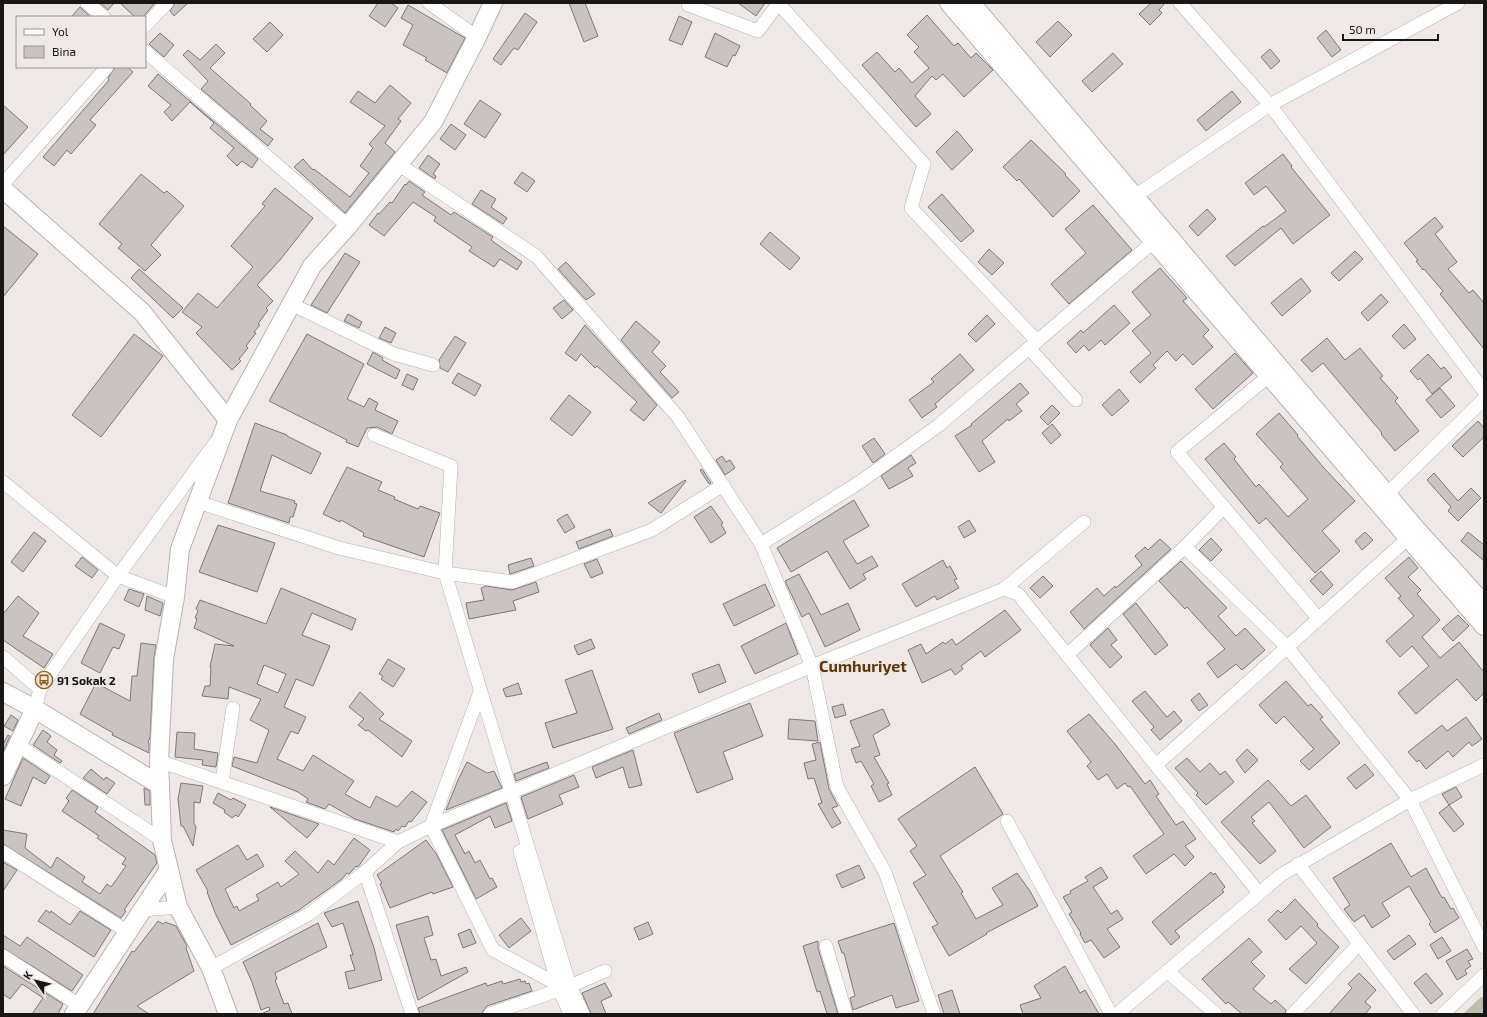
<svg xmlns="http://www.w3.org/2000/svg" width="1487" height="1017" font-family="'Exo 2',sans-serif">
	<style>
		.green { fill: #bbc0aa }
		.building { fill: #c9c4c1; stroke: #7e7977; fill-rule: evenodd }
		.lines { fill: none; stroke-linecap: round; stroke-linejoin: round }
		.street-casing { stroke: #b8b3b0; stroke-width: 14 }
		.secondary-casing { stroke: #b8b3b0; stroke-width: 20 }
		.street { stroke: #fff; stroke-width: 13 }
		.secondary { stroke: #fff; stroke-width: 18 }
		.labels { text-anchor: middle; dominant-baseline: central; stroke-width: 4; stroke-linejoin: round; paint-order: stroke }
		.poi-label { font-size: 12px; font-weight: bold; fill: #191716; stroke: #eee8e6; text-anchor: start }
		.district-label { font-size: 16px; font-weight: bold; fill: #60380a; stroke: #eee8e6 }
	</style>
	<rect width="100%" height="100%" fill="#eee8e6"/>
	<path class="green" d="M1481,997H1484V1014H1463Z"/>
	<g class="building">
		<path d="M100,3H114L108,10Z"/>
		<path d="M120,3H155L143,17H135Z"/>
		<path d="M175,3H188L174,16L170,11Z"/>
		<path d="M378,3H391L398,8L385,27L369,16Z"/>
		<path d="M569,3H585L598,36L584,42Z"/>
		<path d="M738,3H765L756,16Z"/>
		<path d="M1151,3H1165L1159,10L1162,13L1150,25L1139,14Z"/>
		<path d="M408,5L465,38L447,73L425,60L427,58L403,45L413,25L401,18Z"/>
		<path d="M80,7L82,9L91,17H71Z"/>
		<path d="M525,13L537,22L518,50L514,48L501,65L493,59Z"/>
		<path d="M927,15L954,46L958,43L971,58L976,53L993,70L964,97L943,74L936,80L932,76L915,96L931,114L916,127L862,65L877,52L895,72L899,68L912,83L929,68L914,52L919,47L907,35Z"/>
		<path d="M679,16L692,22L682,45L669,40Z"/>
		<path d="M1058,21L1072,35L1050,57L1036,42Z"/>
		<path d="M270,22L283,35L267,52L253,39Z"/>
		<path d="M1326,30L1341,50L1332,57L1317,38Z"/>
		<path d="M160,33L174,45L164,57L149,44Z"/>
		<path d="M715,33L740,46L735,56L733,55L727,67L705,57Z"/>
		<path d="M216,44L225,53L210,68L251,104L250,105L267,121L260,129L273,139L268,146L201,89L208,81L183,55L188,50L200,60Z"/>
		<path d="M1270,49L1280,61L1271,69L1261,57Z"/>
		<path d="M1113,53L1123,64L1092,92L1082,81Z"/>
		<path d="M115,67H127L133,72L90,120L96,125L71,154L67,150L54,166L43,157L109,80L108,78Z"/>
		<path d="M158,74L258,159L252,168L242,161L237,166L227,156L234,148L210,128L214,123L190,102L172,121L164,112L171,105L148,86Z"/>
		<path d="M390,85L411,103L398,119L401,121L385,143L395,152L345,213L294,167L303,159L313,170L314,169L350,197L369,173L360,166L373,148L369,144L385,126L350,102L358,91L375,103Z"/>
		<path d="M1232,91L1241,102L1206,131L1197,120Z"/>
		<path d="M480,100L501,114L485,138L464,124Z"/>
		<path d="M3,105L28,127L3,155Z"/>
		<path d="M451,124L466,135L455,150L440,139Z"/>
		<path d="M957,131L973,150L952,170L936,152Z"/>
		<path d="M1031,140L1066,174L1065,175L1080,191L1053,217L1019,179L1017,181L1003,167Z"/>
		<path d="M1283,154L1292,166L1291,167L1330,215L1293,244L1281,228L1235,266L1226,256L1263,226L1264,227L1286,211L1266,186L1254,195L1245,183Z"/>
		<path d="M428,155L440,164L433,174L436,176L435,179L419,168Z"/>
		<path d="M522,172L535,181L527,192L514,183Z"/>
		<path d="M141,174L164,193L167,191L184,206L151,245L161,255L145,271L118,248L122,244L99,224Z"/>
		<path d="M409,181L425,192L422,195L451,215L454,212L493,237L491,240L495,243L522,262L517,270L500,259L494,267L469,251L472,247L434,221L436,217L413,202L384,236L369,225L378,213L379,214L390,202L392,203L405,184L406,185Z"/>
		<path d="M275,188L313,218L280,260L257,285L273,301L266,308L268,310L258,324L260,325L254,332L256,333L246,346L248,348L239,359L241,361L232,370L196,333L202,327L182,312L198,293L217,308L253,267L231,246L265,206L262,204Z"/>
		<path d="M481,190L496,199L491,207L507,218L503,224L472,204Z"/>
		<path d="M942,194L974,231L961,242L928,207Z"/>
		<path d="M1093,205L1132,250L1069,304L1051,284L1086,253L1065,229Z"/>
		<path d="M1207,209L1216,219L1198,236L1189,226Z"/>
		<path d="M1435,217L1443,227L1435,234L1457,262L1448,269L1469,293L1473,290L1484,303V349L1440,294L1443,291L1424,269L1423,270L1416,261L1418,260L1404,243Z"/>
		<path d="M3,226L38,254L3,297Z"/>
		<path d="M770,232L800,258L790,270L760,244Z"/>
		<path d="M989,249L1004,263L992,275L978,262Z"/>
		<path d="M1355,251L1363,259L1339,281L1331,273Z"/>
		<path d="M345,253L360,262L327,313L311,305Z"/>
		<path d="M566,262L595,294L586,300L558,269Z"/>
		<path d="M1160,268L1187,298L1183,301L1209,330L1203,336L1213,347L1193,365L1183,354L1176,361L1167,351L1153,365L1156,368L1140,383L1130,372L1151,353L1132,331L1151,315L1132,292Z"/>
		<path d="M139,269L183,308L173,318L131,278Z"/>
		<path d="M1301,278L1311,291L1282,316L1271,303Z"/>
		<path d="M1381,294L1388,302L1368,321L1361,313Z"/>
		<path d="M564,300L573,310L562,319L553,308Z"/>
		<path d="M1114,305L1130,323L1105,345L1101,340L1089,351L1084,345L1076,353L1067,343L1081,330L1083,333Z"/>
		<path d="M348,314L362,322L359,328L344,321Z"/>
		<path d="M987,315L995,324L976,342L968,334Z"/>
		<path d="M636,321L660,342L652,352L666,366L660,372L679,392L672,398L621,340Z"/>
		<path d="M1404,324L1416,339L1404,349L1392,336Z"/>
		<path d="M585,325L657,405L644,421L630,410L637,402L597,366L595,368L581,354L576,361L565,353Z"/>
		<path d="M385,327L396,333L391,343L379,338Z"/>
		<path d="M134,334L163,356L101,437L72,415Z"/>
		<path d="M307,334L364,364L347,399L364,407L369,398L378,403L375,410L398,421L392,434L377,427L367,428L358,447L346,442L347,440L269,401Z"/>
		<path d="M455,336L466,343L448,372L440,368L439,360Z"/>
		<path d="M1327,338L1345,360L1360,348L1383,376L1380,378L1398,398L1395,401L1419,431L1395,451L1381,434L1382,433L1323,363L1312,372L1301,360Z"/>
		<path d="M373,352L383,358L382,360L400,370L396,379L367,364Z"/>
		<path d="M1235,353L1253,373L1213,409L1195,389Z"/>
		<path d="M960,354L974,370L935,404L937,407L922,418L909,400L934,382L931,379Z"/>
		<path d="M1428,354L1441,369L1444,367L1452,377L1432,394L1420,378L1418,380L1410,371Z"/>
		<path d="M458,373L481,385L475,396L452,383Z"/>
		<path d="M407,374L418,379L413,390L402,385Z"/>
		<path d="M1020,383L1029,393L1016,404L1022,411L1009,421L1008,419L982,441L995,462L979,472L955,436L972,425L971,424Z"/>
		<path d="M1440,388L1455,406L1441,418L1426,400Z"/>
		<path d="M1119,389L1129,401L1112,416L1102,405Z"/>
		<path d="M569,395L591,412L572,436L550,419Z"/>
		<path d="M1052,405L1060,413L1048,425L1040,417Z"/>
		<path d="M1279,413L1298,435L1297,436L1324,468L1355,501L1322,531L1340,551L1315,573L1266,518L1259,524L1205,459L1224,443L1236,457L1234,459L1256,487L1259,484L1288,517L1308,499L1280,467L1283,464L1256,434Z"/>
		<path d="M1478,421L1484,428V437L1463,457L1452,446Z"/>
		<path d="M255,423L287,435V436L321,453L311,474L272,455L260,491L295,501L294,503L297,504L293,517H290L289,523L228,503Z"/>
		<path d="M1052,424L1061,435L1051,444L1042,433Z"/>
		<path d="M874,438L885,454L873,463L862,446Z"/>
		<path d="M911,455L916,463L908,468L913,476L889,489L881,476Z"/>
		<path d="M722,456L726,462L730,460L735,468L725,475L716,460Z"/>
		<path d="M347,467L382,482L378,490L395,497L394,499L418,509L420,506L440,513L424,557L363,536L364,533L341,520L340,522L323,514Z"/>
		<path d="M702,469L711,483L709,484L700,470Z"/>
		<path d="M1434,473L1458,501L1471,488L1481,498L1458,521L1448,511L1451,507L1427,480Z"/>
		<path d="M685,480L686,481L661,513L648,503Z"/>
		<path d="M854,500L869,526L843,541L857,564L872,556L878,566L863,574L866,579L850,589L827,551L791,572L777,548Z"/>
		<path d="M711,506L723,523L721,524L726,533L711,543L694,517Z"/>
		<path d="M567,514L575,527L565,533L557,520Z"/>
		<path d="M969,520L976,531L964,538L958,527Z"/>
		<path d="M218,525L275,543L257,592L199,572Z"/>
		<path d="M610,529L613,536L579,549L576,542Z"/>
		<path d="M34,532L46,541L23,572L11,562Z"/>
		<path d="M1365,532L1373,540L1362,550L1355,541Z"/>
		<path d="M1468,532L1484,545V561L1461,541Z"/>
		<path d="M1211,538L1222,550L1211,561L1199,550Z"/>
		<path d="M1160,539L1171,549L1084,629L1070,612L1097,588L1104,596L1115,586L1116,588L1142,565L1135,556L1145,547L1148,550Z"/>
		<path d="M82,557L98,570L92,578L75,566Z"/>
		<path d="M1409,557L1418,568L1408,577L1421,590L1417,594L1440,620L1422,637L1440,658L1459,642L1484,672V693L1476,701L1457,679L1416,714L1398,693L1429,666L1412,646L1400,657L1386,641L1414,616L1398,598L1401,596L1385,578Z"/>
		<path d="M531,558L534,566L510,574L508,565Z"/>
		<path d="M597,559L603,573L591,578L584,564Z"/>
		<path d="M943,560L947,568L950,566L957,579L954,580L959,588L937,600L935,596L916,607L902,584Z"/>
		<path d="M1181,561L1227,608L1218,616L1236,636L1245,628L1265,650L1242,670L1236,664L1218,678L1207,663L1225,649L1187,607L1185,609L1159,581Z"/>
		<path d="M1321,571L1333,585L1323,595L1310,581Z"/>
		<path d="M799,574L821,615L848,603L860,630L825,647L809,613L802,617L785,581Z"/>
		<path d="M1043,576L1053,586L1040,598L1030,588Z"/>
		<path d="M536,582L539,592L513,601L516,610L469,619L466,603L484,600L481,588L486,586L512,590Z"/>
		<path d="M765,584L775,606L734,626L723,604Z"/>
		<path d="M281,588L356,619L352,630L312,613L302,635L330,646L313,686L296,679L284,707L306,717L298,734L291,731L277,759L303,771L313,755L354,781L345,794L370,808L376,796L397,807L412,791L427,802L411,822L409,821L405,827L402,826L398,831L396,829L394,832L355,819L329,804L325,809L306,802L308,799L298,792L232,766L234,757L257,763L269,730L250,720L261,699L229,687L228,699L202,696L205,686H210L211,667H210L215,644L234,646L194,628L197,619L195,618L198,611L196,609L200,600L266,624ZM264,665L286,674L278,693L257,684Z"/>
		<path d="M129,589L144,594L139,607L124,600Z"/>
		<path d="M18,596L39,613L23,636L53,654L44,668L3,640V614Z"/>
		<path d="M147,596L163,603L160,616L145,610Z"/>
		<path d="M1136,603L1168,645L1155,655L1123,614Z"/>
		<path d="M1005,610L1021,630L985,657L981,651L961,666L963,669L955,675L951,669L922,683L908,650L921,644L926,654L943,642L945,644L952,639L956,645Z"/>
		<path d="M1458,615L1469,626L1453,641L1442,629Z"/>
		<path d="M100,623L125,635L119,649L113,647L100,673L81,663Z"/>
		<path d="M786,623L798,654L755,674L741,646Z"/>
		<path d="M1108,628L1117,640L1111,645L1122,657L1110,668L1090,645Z"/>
		<path d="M591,639L595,648L578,655L574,646Z"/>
		<path d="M141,643L156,645L154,658L150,738L148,742L149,743V753L112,735L113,733L80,714L96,683L130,701L132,676H137Z"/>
		<path d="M388,659L405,669L393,687L381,679L383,676L379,674Z"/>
		<path d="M719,664L726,682L699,693L692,674Z"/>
		<path d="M592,670L613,729L553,748L545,723L577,713L565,680Z"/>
		<path d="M1286,681L1308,706L1311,704L1323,717L1320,719L1340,743L1309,770L1300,761L1314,749L1284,716L1276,724L1259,705Z"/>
		<path d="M518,683L522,694L506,697L503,689Z"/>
		<path d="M1145,691L1167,717L1174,711L1182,721L1160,740L1151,730L1154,727L1132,701Z"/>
		<path d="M360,692L384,714L379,719L412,741L402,757L368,730L366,731L358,725L364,719L349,707Z"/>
		<path d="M1199,693L1208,705L1199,711L1191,700Z"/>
		<path d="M750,703L763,736L723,752L733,779L697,793L674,733Z"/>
		<path d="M843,704L846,715L835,718L832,707Z"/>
		<path d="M883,709L890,725L873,735L880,755L874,757L889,783L887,784L892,795L879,802L871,786L874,784L861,761L856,763L851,749L860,746L850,721Z"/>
		<path d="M659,713L662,720L629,734L626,728Z"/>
		<path d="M1089,714L1115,744L1145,784L1150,780L1159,794L1156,796L1176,825L1183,821L1196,839L1185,846L1194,857L1185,866L1174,854L1146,874L1133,856L1164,834L1130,786L1128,787L1125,783L1117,789L1107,774L1098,780L1087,766L1091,762L1067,731Z"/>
		<path d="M11,715L18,720L13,731L4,726Z"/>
		<path d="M1466,717L1482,739L1472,746L1469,742L1453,757L1448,751L1426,769L1419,760L1417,762L1408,752L1442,725L1447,731Z"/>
		<path d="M789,719L815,721L818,741L788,739Z"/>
		<path d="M43,730L51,736L47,742L57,750L54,755L62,761L60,763L33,745Z"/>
		<path d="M177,732L195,733L194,749L218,753L216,767L202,765L203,760L175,757Z"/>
		<path d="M8,735L10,736L3,752V744Z"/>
		<path d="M820,742L829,789L838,806L832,808L841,823L832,828L818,804L822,803L814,778L808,779L804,763L816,760L812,744Z"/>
		<path d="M1247,749L1258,760L1245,773L1236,760Z"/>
		<path d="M633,750L642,785L629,788L623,767L596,778L592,767Z"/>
		<path d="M23,758L50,776L45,784L33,777L21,806L5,799Z"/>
		<path d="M1187,758L1200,772L1210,763L1220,775L1225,771L1234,782L1206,805L1196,795L1198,793L1175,768Z"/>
		<path d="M467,762L487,773L494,771L502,788L446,810L458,780Z"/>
		<path d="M547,762L549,768L516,781L514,774Z"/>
		<path d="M1365,764L1374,775L1356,789L1347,778Z"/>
		<path d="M975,767L1003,814L940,856L963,892L961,893L976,919L1003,905L992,888L1017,873L1030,891L1038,906L986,933L987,934L949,956L932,927L938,924L913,883L926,875L910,851L917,846L898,819Z"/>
		<path d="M91,769L104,780L106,777L115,783L107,794L83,778Z"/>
		<path d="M574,775L579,787L559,795L563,804L528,819L521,797Z"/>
		<path d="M1268,780L1291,806L1306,795L1331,827L1304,848L1269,802L1251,817L1255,821L1252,823L1276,851L1260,864L1221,822Z"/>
		<path d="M181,783L203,786L200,803L194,802V823L196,827L193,846L183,826H181L178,799Z"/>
		<path d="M1456,787L1462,797L1449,805L1442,794Z"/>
		<path d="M144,788L150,791V805H145Z"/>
		<path d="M72,790L98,807L95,812L155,855L157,863L124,910L126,911L121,918L3,844V830L27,834L25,848L51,868L57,857L85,877L82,882L100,894L107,884L111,887L126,866L122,864L126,858L97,838L99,836L62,811L69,801L66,798Z"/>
		<path d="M218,793L231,800L233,798L246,805L238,817L236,815L232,818L224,812L225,810L213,803Z"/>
		<path d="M506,803L512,821L495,828L490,816L455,835L465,854L469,851L475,863L480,860L490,879L492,878L497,887L476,899L442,830Z"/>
		<path d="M1449,805L1464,824L1454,832L1439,813Z"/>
		<path d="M270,807L319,824L307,838Z"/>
		<path d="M354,838L370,850L358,867L356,866L351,872L349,874L347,873L342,879L299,910L231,945L216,915L207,892L208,891L196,870L238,845L247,860L257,854L264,866L225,889L234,908L237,906L239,911L259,900L256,895L278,882L281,887L299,874L285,861L295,851L318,873L328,860L334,865Z"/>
		<path d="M426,840L437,855L453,887L433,894L432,892L390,908L380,884L382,883L377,875Z"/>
		<path d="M1391,843L1411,877L1426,868L1442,898L1444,897L1451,909L1453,908L1459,918L1435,933L1429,924L1431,922L1409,886L1382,903L1390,916L1372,928L1364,915L1354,922L1344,909L1350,905L1333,878Z"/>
		<path d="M3,862L17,870L3,891Z"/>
		<path d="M859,865L865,878L842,888L836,875Z"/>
		<path d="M1101,867L1108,878L1093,887L1111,914L1117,910L1123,919L1107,929L1120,947L1104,958L1091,940L1085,943L1080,934L1081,933L1069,914L1072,912L1063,897L1071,893L1070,891L1088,881L1085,877Z"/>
		<path d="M1211,872L1213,875L1215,873L1225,887L1222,890L1224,892L1175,931L1180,937L1171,945L1152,922Z"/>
		<path d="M1295,899L1318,924L1317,926L1339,947L1306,984L1289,969L1317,943L1301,926L1286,940L1268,920L1278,910L1281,913Z"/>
		<path d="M358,901L374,948L382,980L349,989L345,972L355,970L350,955H353L343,923L332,927L324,913Z"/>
		<path d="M46,910L50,913L51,911L70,925L80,911L111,930L94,957L38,921Z"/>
		<path d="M428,916L433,935L424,938L431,960L436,959L441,976L466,967L468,972L418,1000L396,925Z"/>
		<path d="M521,918L531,931L509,948L499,935Z"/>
		<path d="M158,921L163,924L165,922L176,926L187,946L186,948L194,971L137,1006L149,1014H93L132,951L134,952Z"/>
		<path d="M648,922L653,934L639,940L634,928Z"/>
		<path d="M318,923L327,947L275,973L277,979L275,980L284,1004L288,1003L292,1014H261L270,1010L269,1007L261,1010L252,982L243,962Z"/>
		<path d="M894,923L919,1001L896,1008L892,995L853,1010L850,998L855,996L844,953H842L838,941Z"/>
		<path d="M470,929L476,943L463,948L458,934Z"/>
		<path d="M3,935L20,946L27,937L83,975L72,991L3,948Z"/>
		<path d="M1409,935L1416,944L1394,960L1387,951Z"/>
		<path d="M1442,937L1451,951L1438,959L1430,945Z"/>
		<path d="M1249,938L1262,952L1251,962L1265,976L1253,989L1271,1004L1275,1000L1286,1010L1285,1014H1242L1228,1002L1226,1004L1202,979Z"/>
		<path d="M818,941V948L838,1014H827L820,991L817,992L803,946Z"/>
		<path d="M1467,949L1473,959L1468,961L1471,966L1465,970L1467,974L1457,980L1446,961Z"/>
		<path d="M3,966L63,1004L58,1014H32L43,998L22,984L10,999L3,994Z"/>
		<path d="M1065,966L1080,993L1085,990L1099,1014H1023L1020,1005L1041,998L1034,986Z"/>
		<path d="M1359,973L1376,990L1365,1002L1371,1007L1365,1014H1329L1352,988L1348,984Z"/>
		<path d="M1426,973L1443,994L1431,1004L1414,983Z"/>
		<path d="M520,979L521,982L525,981L526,984L529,983L532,991L487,1006L481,1014H420L418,1008L486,983L487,986L502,981L503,984Z"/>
		<path d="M605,983L612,996L601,1001L606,1014H591L582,993Z"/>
		<path d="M952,990L960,1014H944L938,995Z"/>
	</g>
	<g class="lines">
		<defs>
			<g id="street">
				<path d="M87,3L104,17"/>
				<path d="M429,3L477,37"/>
				<path d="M778,3L924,164L911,208L1037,341"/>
				<path d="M1180,3L1270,105L1484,391"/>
				<path d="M688,5L758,31L778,4"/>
				<path d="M145,26L167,3"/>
				<path d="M145,51L348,226"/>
				<path d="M398,164L536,256L678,417L761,544L812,666L837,787L885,872L934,1014"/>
				<path d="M3,184L107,67"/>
				<path d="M1135,196L1270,105L1458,3"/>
				<path d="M291,304L394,354L433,365"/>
				<path d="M1029,348L1076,400"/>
				<path d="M1276,370L1177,452L1318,618"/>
				<path d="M374,435L451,466L445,573L570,986L583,1014"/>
				<path d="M3,482L118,576L175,597"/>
				<path d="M1387,494L1484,399"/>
				<path d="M198,502L339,548L445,573L513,582L652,530L723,485"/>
				<path d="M761,544L860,482L939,425L1159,237"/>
				<path d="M1185,547L1287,647L1410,800L1484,947"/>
				<path d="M1004,589L1084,522"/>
				<path d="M1067,655L1185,547L1224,507"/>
				<path d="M3,657L40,689"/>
				<path d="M480,692L431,826L493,950L557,984"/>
				<path d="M35,709L40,689L118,576L215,443"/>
				<path d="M18,745L162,840"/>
				<path d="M159,761L398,842"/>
				<path d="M1156,765L1415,532"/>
				<path d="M222,782L233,708"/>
				<path d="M1007,821L1111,1014"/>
				<path d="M520,851L559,989L570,1014"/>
				<path d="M3,852L128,932"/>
				<path d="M1298,864L1413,1014"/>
				<path d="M365,872L412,1014"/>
				<path d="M143,910L178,907"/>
				<path d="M826,946L846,1014"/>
				<path d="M3,956L79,1005"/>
				<path d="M211,968L309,914L365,872L398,842L431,826L812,666L1004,589L1018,594L1259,893"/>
				<path d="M1167,971L1216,1014"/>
				<path d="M490,1014L570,986L605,971"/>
				<path d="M1117,1014L1281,875L1410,800L1484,765"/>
				<path d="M1293,1014L1359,944"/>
				<path d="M1443,1014L1484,975"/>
			</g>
			<g id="secondary">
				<path d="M949,3L1484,626"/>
				<path d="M971,3L1417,530L1484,604"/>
				<path d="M3,189L142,312L228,420"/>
				<path d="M3,692L35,709L160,785"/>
				<path d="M3,776L35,709"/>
				<path d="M74,1014L168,871"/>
				<path d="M228,1014L211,968L178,907L162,840L159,761L164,659L175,597L180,549L228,420L312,266L348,226L433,122L477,37L493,3"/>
			</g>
		</defs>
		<use href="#street" class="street-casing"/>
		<use href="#secondary" class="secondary-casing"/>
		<use href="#street" class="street"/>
		<use href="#secondary" class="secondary"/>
	</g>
	<defs>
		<symbol id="bus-ring" viewBox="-11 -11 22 22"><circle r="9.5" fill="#eee8e6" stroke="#965c1a" stroke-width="1.5"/><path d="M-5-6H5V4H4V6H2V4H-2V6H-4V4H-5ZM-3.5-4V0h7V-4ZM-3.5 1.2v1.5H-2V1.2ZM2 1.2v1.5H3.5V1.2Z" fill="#965c1a"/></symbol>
	</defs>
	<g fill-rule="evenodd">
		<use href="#bus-ring" x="34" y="670" width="20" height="20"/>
	</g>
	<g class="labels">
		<g class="poi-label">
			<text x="57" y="680">91 Sokak 2</text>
		</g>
		<g class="district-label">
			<text x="863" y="665">Cumhuriyet</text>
		</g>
	</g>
	<rect width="1487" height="1017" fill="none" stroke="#191716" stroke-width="8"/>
	<rect x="16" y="16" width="130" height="52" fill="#eee8e6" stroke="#999493"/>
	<rect x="24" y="29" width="20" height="6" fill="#ffffff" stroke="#999493"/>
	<text x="52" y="36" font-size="12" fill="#191716">Yol</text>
	<rect x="24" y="46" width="20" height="12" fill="#c9c4c1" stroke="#999493"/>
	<text x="52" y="56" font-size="12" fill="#191716">Bina</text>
	<g transform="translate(36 981) rotate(305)" stroke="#eee8e6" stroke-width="3" paint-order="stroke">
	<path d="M0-3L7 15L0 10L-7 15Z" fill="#191716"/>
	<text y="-6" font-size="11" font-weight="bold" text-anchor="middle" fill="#191716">K</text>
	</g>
	<path d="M1343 34v6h95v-6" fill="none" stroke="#191716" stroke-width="2"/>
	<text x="1349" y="34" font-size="12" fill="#191716" stroke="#eee8e6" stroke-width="3" paint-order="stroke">50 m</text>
</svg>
